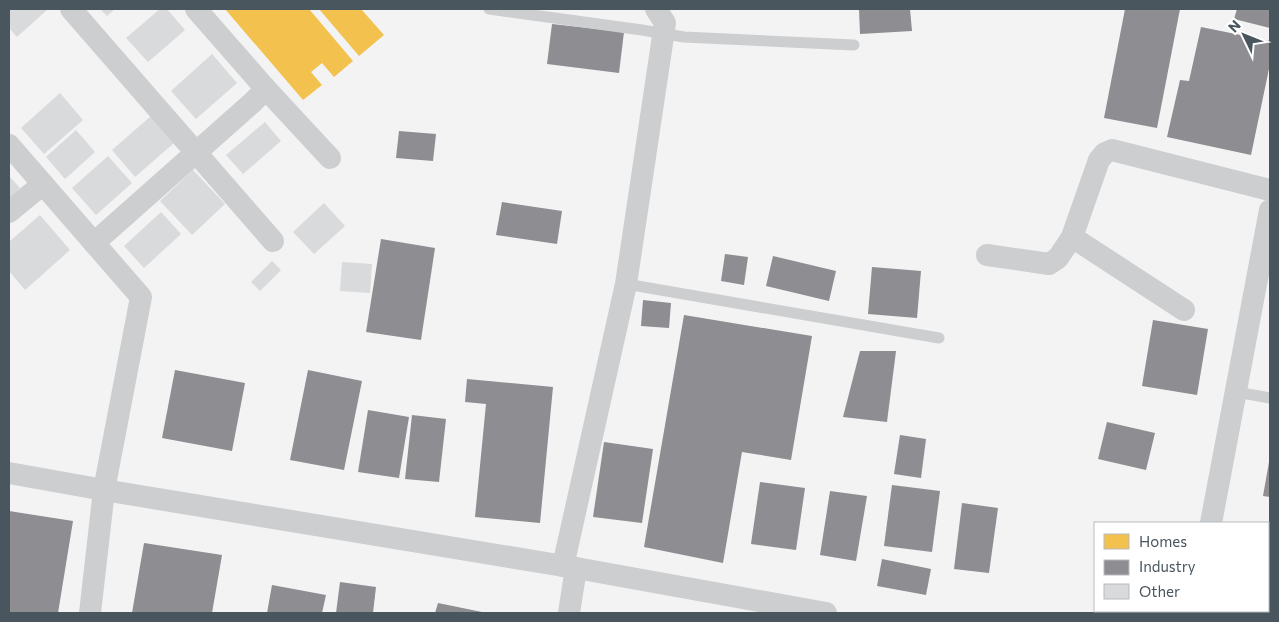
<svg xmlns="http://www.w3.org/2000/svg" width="1279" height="622" font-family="Commissioner,sans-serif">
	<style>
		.homes { fill: #f2c14e }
		.industry { fill: #8d8d92 }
		.building { fill: #d9dadb }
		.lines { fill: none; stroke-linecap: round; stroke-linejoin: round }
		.service { stroke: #ccced0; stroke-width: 11 }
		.minor { stroke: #ccced0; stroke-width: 22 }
	</style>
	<rect width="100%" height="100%" fill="#f3f3f3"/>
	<g class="homes">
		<path d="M225,9H309L353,61L334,77L322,63L311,72L322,85L303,100Z"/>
		<path d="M319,9H361L384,35L359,56Z"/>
	</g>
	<g class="industry">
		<path d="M859,9H910L912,31L860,34Z"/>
		<path d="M1125,9H1180L1157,128L1104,118Z"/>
		<path d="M1237,9H1270V28L1234,19Z"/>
		<path d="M552,24L624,32L619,73L547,64Z"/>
		<path d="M1201,27L1270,41V64L1251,155L1167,137L1180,80L1189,81Z"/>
		<path d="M399,131L436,134L433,161L396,158Z"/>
		<path d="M502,202L562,211L557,244L496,235Z"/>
		<path d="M381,239L435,248L421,340L366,332Z"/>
		<path d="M725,254L748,257L744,285L721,281Z"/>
		<path d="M773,256L836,271L829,301L766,286Z"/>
		<path d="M872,267L921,271L917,318L868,314Z"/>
		<path d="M643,300L671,303L669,328L641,326Z"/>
		<path d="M684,315L812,336L791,460L742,452L723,563L644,547Z"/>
		<path d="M1153,320L1208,329L1197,395L1142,386Z"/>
		<path d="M860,351H896L887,422L843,417Z"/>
		<path d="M175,370L245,383L232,451L162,438Z"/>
		<path d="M308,370L362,381L344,470L290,460Z"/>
		<path d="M467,379L553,387L540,523L475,517L486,404L465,402Z"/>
		<path d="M368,410L409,417L399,478L358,472Z"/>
		<path d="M412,415L446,419L439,482L405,479Z"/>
		<path d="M1107,422L1155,433L1146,470L1098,459Z"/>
		<path d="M900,435L926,439L921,478L894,474Z"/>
		<path d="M604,442L653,449L642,523L593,517Z"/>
		<path d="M1269,462H1270V497L1263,496Z"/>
		<path d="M760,482L805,488L796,550L751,544Z"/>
		<path d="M892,485L940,491L932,552L884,546Z"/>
		<path d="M830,491L867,496L856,561L820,555Z"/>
		<path d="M962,503L998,508L989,573L954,569Z"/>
		<path d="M9,511L73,521L58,613H9Z"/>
		<path d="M144,543L222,555L212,613H132Z"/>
		<path d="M882,559L931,569L926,595L877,586Z"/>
		<path d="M1268,562H1270V613H1255L1256,611H1268Z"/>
		<path d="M340,582L376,587L373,613H336Z"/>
		<path d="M272,585L326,595L322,613H267Z"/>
		<path d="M438,603L482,612V613H435Z"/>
	</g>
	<g class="building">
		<path d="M9,9H48L17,37L9,28Z"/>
		<path d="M100,9H115L107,16Z"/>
		<path d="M160,9H167L185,30L148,62L126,38Z"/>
		<path d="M212,54L237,83L196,119L171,91Z"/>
		<path d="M60,93L83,120L44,154L21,128Z"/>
		<path d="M151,116L174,143L135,177L112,150Z"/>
		<path d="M265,122L281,141L243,174L226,155Z"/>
		<path d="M76,130L95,152L65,179L46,157Z"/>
		<path d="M108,156L132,183L96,215L72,188Z"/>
		<path d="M193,170L225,204L192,235L160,201Z"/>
		<path d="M9,176L20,188L9,199Z"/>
		<path d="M324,203L345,226L314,254L293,232Z"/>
		<path d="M161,212L181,234L144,268L124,246Z"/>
		<path d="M40,215L70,250L25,290L9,271V242Z"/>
		<path d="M272,261L281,270L260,291L251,282Z"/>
		<path d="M342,262L372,264L370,293L340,291Z"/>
	</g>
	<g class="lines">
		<g class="service">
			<path d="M489,9L642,30L684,37L854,45"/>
			<path d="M626,284L939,338"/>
			<path d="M1236,392L1270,398"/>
		</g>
		<g class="minor">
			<path d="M71,9L273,241"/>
			<path d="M196,9L266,89L330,158"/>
			<path d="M9,145L141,297L104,490L90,613"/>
			<path d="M9,212L43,184"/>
			<path d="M1072,237L1184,310"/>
			<path d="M94,243L253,102L266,89"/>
			<path d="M987,255L1049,264L1058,258L1072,237L1099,160L1105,153L1112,150L1270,190"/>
			<path d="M9,473L104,490L576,568L826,613"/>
			<path d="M1211,523L1270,210"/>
			<path d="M563,566L626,284L665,23L656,9"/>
			<path d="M569,613L576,568"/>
			<path d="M1194,613V611"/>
		</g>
	</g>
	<rect width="1279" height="622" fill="none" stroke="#4a565e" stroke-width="20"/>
	<rect x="1094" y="522" width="175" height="90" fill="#ffffff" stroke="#b7bbbf"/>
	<rect x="1104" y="534" width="25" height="15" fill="#f2c14e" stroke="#b7bbbf"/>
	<text x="1139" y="547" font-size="15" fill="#4a565e">Homes</text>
	<rect x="1104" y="560" width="25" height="15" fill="#8d8d92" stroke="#b7bbbf"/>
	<text x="1139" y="572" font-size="15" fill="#4a565e">Industry</text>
	<rect x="1104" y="584" width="25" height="15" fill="#d9dadb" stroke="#b7bbbf"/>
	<text x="1139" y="597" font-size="15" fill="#4a565e">Other</text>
	<g transform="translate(1244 35) rotate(313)" stroke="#ffffff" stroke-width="4" paint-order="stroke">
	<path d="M0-4L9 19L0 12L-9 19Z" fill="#4a565e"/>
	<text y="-8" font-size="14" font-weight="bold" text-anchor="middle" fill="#4a565e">N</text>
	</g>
</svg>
